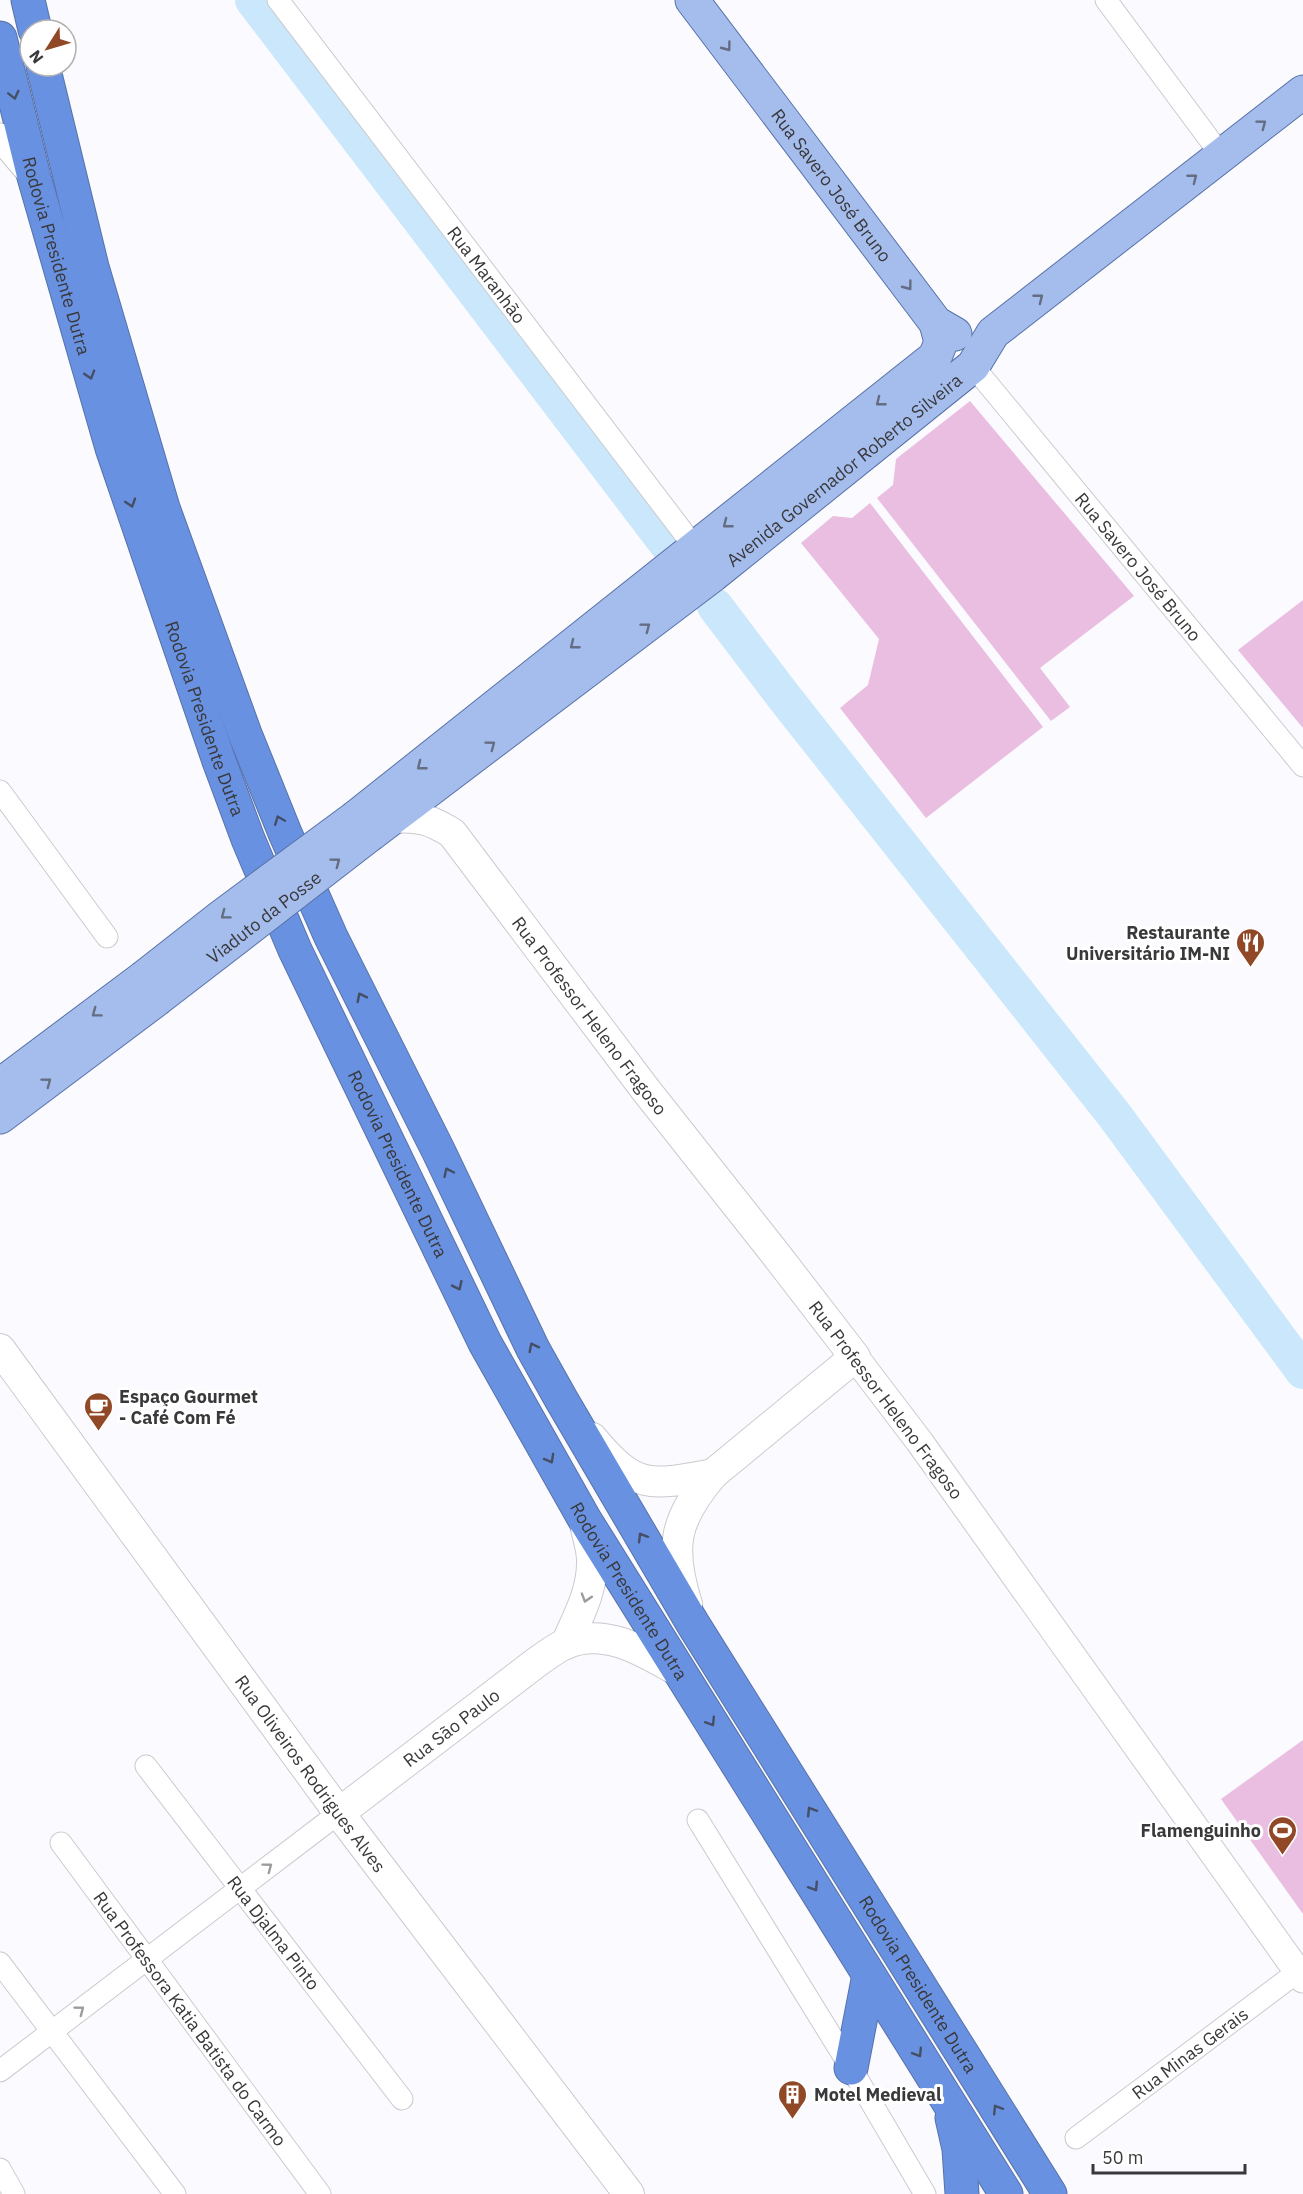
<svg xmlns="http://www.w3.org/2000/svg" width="1303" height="2194" font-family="'IBM Plex Sans',sans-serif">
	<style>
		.green { fill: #eabee0 }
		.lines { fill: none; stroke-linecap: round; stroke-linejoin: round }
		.river { stroke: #cbe7fc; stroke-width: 36 }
		.minor-casing { stroke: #cbcbcf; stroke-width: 23 }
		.tertiary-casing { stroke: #cbcbcf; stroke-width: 29 }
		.secondary-casing { stroke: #cbcbcf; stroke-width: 32 }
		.primary-casing { stroke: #5872a7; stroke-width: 35 }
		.motorway-casing { stroke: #5872a7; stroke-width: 35 }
		.minor { stroke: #fff; stroke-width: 21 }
		.tertiary { stroke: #fff; stroke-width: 27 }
		.secondary { stroke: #fff; stroke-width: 30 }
		.primary { stroke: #a5bded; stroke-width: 33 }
		.motorway { stroke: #6991e1; stroke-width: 33 }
		.primary-bridge-casing { stroke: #5872a7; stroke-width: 35; stroke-linecap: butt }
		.primary-bridge { stroke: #a5bded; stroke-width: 33 }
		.oneway { stroke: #646d82 }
		.oneway2 { stroke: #454e64 }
		.oneway3 { stroke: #9c9c9c }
		.labels { text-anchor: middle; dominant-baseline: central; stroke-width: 6; stroke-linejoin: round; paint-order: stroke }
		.street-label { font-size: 18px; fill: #39383a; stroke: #fff }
		.poi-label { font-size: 18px; font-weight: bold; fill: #39383a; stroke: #fff; text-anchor: end }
	</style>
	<rect width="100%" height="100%" fill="#fafaff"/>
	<g class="green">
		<path d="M970,401L1134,596L1040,668L1070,707L1051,721L877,498L893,485L896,459Z"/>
		<path d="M870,503L1043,727L926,818L840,708L868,685L879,639L801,543L833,516L852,518Z"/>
		<path d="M1303,600V728L1238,650Z"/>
		<path d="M1303,1740V1914L1221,1799Z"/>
	</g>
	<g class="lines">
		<g class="river">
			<path d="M253,0L667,544"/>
			<path d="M715,606L784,697L1115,1116L1303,1371"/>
		</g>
		<defs>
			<g id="minor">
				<path id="s1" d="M278,0L696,549"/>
				<path d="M1106,0L1221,155"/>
				<path id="s2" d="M973,366L1303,766"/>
				<path d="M0,791L107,937"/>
				<path id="s3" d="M146,1766L402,2099"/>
				<path d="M698,1820L851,2068L925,2194"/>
				<path id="s4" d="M61,1843L320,2194"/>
				<path d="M0,1963L175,2194"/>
				<path d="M0,2071L339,1813"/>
				<path id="s5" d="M1076,2138L1303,1968"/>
				<path d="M0,2169L14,2194"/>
			</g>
			<g id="tertiary">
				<path d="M0,137L34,177"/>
				<path d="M855,1357L919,1441L1303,1979"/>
			</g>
			<g id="secondary">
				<path id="s6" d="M394,818C419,816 431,820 452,833L645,1089L774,1252L855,1357L713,1474C674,1520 669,1547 687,1604"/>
				<path id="s7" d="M0,1349L339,1813L629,2194"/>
				<path d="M592,1438C635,1490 650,1486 713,1474"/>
				<path d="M566,1644C578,1617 593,1590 592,1560C592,1548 587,1535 585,1523"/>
				<path id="s8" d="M339,1813L533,1665C543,1658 554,1649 565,1644C606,1626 646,1653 680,1672"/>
			</g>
			<g id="primary">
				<path id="s9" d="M692,0L936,323L955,334"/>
				<path d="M356,817L935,357L941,342L936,323"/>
				<path id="s10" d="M371,834L713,575L973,366L993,333L1303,92"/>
				<path d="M0,1085L143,978"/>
				<path d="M0,1117L156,1000"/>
			</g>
			<g id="motorway">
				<path d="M28,0L35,30"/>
				<path id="s11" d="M0,38L34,177L112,448L219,761L248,839L295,950L485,1343L585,1520L1006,2194"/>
				<path id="s12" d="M43,66L92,267L163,508L245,734L285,833L331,937L438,1150L533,1349L561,1399L693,1624L1050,2194"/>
				<path d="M851,2068L869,1975"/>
				<path d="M952,2118L959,2149L962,2194"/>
			</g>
		</defs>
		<use href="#minor" class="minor-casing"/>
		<use href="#tertiary" class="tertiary-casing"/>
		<use href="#secondary" class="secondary-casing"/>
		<use href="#primary" class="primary-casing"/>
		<use href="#motorway" class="motorway-casing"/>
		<use href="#minor" class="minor"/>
		<use href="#tertiary" class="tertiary"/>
		<use href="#secondary" class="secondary"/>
		<use href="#primary" class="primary"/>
		<use href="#motorway" class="motorway"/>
		<defs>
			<g id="primary-bridge">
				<path d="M143,978L222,916L356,817"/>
				<path id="s13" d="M156,1000L371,834"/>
			</g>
		</defs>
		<use href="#primary-bridge" class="primary-bridge-casing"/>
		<use href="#primary-bridge" class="primary-bridge"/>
	</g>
	<defs><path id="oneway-chevron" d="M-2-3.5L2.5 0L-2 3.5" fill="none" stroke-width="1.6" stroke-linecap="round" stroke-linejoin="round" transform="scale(1.5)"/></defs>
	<g class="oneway">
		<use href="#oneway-chevron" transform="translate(727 47) rotate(53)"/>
		<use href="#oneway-chevron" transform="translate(1262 124) rotate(-37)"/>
		<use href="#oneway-chevron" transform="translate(1193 178) rotate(-38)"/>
		<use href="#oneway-chevron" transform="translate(908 286) rotate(53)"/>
		<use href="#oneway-chevron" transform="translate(1039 298) rotate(-38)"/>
		<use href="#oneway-chevron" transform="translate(880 402) rotate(142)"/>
		<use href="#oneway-chevron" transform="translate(727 524) rotate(142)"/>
		<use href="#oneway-chevron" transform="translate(646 627) rotate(-37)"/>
		<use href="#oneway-chevron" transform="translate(574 645) rotate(142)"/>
		<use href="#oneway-chevron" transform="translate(491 745) rotate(-37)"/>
		<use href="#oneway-chevron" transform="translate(421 766) rotate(142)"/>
		<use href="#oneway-chevron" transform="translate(336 862) rotate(-37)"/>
		<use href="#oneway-chevron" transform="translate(225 915) rotate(143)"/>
		<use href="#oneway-chevron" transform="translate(96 1013) rotate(143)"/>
		<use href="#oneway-chevron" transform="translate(47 1082) rotate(-37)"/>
	</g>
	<g class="oneway2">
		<use href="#oneway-chevron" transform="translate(14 95) rotate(76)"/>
		<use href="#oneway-chevron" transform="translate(90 375) rotate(73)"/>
		<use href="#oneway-chevron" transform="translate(131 503) rotate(72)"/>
		<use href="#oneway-chevron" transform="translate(279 820) rotate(-112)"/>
		<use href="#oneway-chevron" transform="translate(361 997) rotate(-117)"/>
		<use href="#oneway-chevron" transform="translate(448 1172) rotate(-115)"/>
		<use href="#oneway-chevron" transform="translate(458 1286) rotate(64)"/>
		<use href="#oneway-chevron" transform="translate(533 1347) rotate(-117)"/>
		<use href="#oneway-chevron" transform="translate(550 1459) rotate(61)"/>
		<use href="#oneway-chevron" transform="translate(642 1537) rotate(-121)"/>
		<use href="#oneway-chevron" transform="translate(711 1722) rotate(58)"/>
		<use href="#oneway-chevron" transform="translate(811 1811) rotate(-122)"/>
		<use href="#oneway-chevron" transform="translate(814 1887) rotate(58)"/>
		<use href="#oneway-chevron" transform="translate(918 2053) rotate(58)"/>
		<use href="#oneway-chevron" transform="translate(997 2109) rotate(-122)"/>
	</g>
	<g class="oneway3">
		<use href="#oneway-chevron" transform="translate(586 1598) rotate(107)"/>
		<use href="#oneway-chevron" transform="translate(268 1867) rotate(-37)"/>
		<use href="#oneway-chevron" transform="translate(80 2010) rotate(-37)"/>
	</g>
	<defs>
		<symbol id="restaurant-pin" viewBox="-11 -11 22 30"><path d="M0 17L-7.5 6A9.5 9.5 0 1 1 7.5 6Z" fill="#904826" stroke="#fff"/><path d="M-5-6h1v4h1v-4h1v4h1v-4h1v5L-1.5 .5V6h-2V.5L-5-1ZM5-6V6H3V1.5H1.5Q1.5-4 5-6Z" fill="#fff"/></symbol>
		<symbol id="cafe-pin" viewBox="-11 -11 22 30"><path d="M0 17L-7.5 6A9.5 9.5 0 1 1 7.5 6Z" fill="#904826" stroke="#fff"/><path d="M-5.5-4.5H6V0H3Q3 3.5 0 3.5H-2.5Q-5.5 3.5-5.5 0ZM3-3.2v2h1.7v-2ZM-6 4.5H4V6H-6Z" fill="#fff"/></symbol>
		<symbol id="stadium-pin" viewBox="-11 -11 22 30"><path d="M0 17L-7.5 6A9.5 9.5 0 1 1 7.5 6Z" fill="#904826" stroke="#fff"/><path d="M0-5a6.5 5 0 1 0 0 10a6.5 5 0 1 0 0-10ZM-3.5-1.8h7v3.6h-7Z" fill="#fff"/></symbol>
		<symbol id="building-pin" viewBox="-11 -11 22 30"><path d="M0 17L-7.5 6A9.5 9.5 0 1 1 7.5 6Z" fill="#904826" stroke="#fff"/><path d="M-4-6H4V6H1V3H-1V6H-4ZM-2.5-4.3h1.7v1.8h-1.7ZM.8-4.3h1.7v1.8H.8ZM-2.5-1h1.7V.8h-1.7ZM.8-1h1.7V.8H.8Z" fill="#fff"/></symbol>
	</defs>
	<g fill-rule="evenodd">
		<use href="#restaurant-pin" x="1234" y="926" width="33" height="45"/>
		<use href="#cafe-pin" x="82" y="1390" width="33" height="45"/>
		<use href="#stadium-pin" x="1266" y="1814" width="33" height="45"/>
		<use href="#building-pin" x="776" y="2078" width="33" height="45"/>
	</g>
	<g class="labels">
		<g class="street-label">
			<text stroke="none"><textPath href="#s9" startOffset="232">Rua Savero José Bruno</textPath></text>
			<text stroke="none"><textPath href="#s11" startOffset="225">Rodovia Presidente Dutra</textPath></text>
			<text stroke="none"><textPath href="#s1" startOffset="345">Rua Maranhão</textPath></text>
			<text stroke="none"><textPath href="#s10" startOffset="597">Avenida Governador Roberto Silveira</textPath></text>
			<text stroke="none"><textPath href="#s2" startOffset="260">Rua Savero José Bruno</textPath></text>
			<text stroke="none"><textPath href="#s11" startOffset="711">Rodovia Presidente Dutra</textPath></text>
			<text stroke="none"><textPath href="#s13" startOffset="136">Viaduto da Posse</textPath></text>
			<text stroke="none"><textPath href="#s6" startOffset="290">Rua Professor Heleno Fragoso</textPath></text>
			<text stroke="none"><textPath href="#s11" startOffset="1197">Rodovia Presidente Dutra</textPath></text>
			<text transform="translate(886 1400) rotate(53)">Rua Professor Heleno Fragoso</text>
			<text stroke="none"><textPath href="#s11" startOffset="1683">Rodovia Presidente Dutra</textPath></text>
			<text stroke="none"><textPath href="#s8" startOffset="141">Rua São Paulo</textPath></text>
			<text stroke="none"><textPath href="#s7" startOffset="526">Rua Oliveiros Rodrigues Alves</textPath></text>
			<text stroke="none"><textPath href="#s3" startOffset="210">Rua Djalma Pinto</textPath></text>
			<text stroke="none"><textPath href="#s12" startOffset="2121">Rodovia Presidente Dutra</textPath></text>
			<text stroke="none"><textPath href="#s4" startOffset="218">Rua Professora Katia Batista do Carmo</textPath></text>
			<text stroke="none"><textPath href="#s5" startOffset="142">Rua Minas Gerais</textPath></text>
		</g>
		<g class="poi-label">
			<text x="1230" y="932">Restaurante<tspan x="1230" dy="21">Universitário IM-NI</tspan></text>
			<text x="119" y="1396" text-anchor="start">Espaço Gourmet<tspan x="119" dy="21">- Café Com Fé</tspan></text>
			<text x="1261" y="1830">Flamenguinho</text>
			<text x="814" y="2094" text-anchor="start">Motel Medieval</text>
		</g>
	</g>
	<g transform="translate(48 48) rotate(233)"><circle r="28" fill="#ffffff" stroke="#b0afb0" stroke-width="1.5"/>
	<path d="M0-4.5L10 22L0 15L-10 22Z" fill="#904826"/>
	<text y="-9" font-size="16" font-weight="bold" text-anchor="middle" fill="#39383a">N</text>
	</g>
	<path d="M1093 2164v9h152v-9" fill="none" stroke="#39383a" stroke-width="3"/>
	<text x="1102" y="2164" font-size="18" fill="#39383a" stroke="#ffffff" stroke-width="4.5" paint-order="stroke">50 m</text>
</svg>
